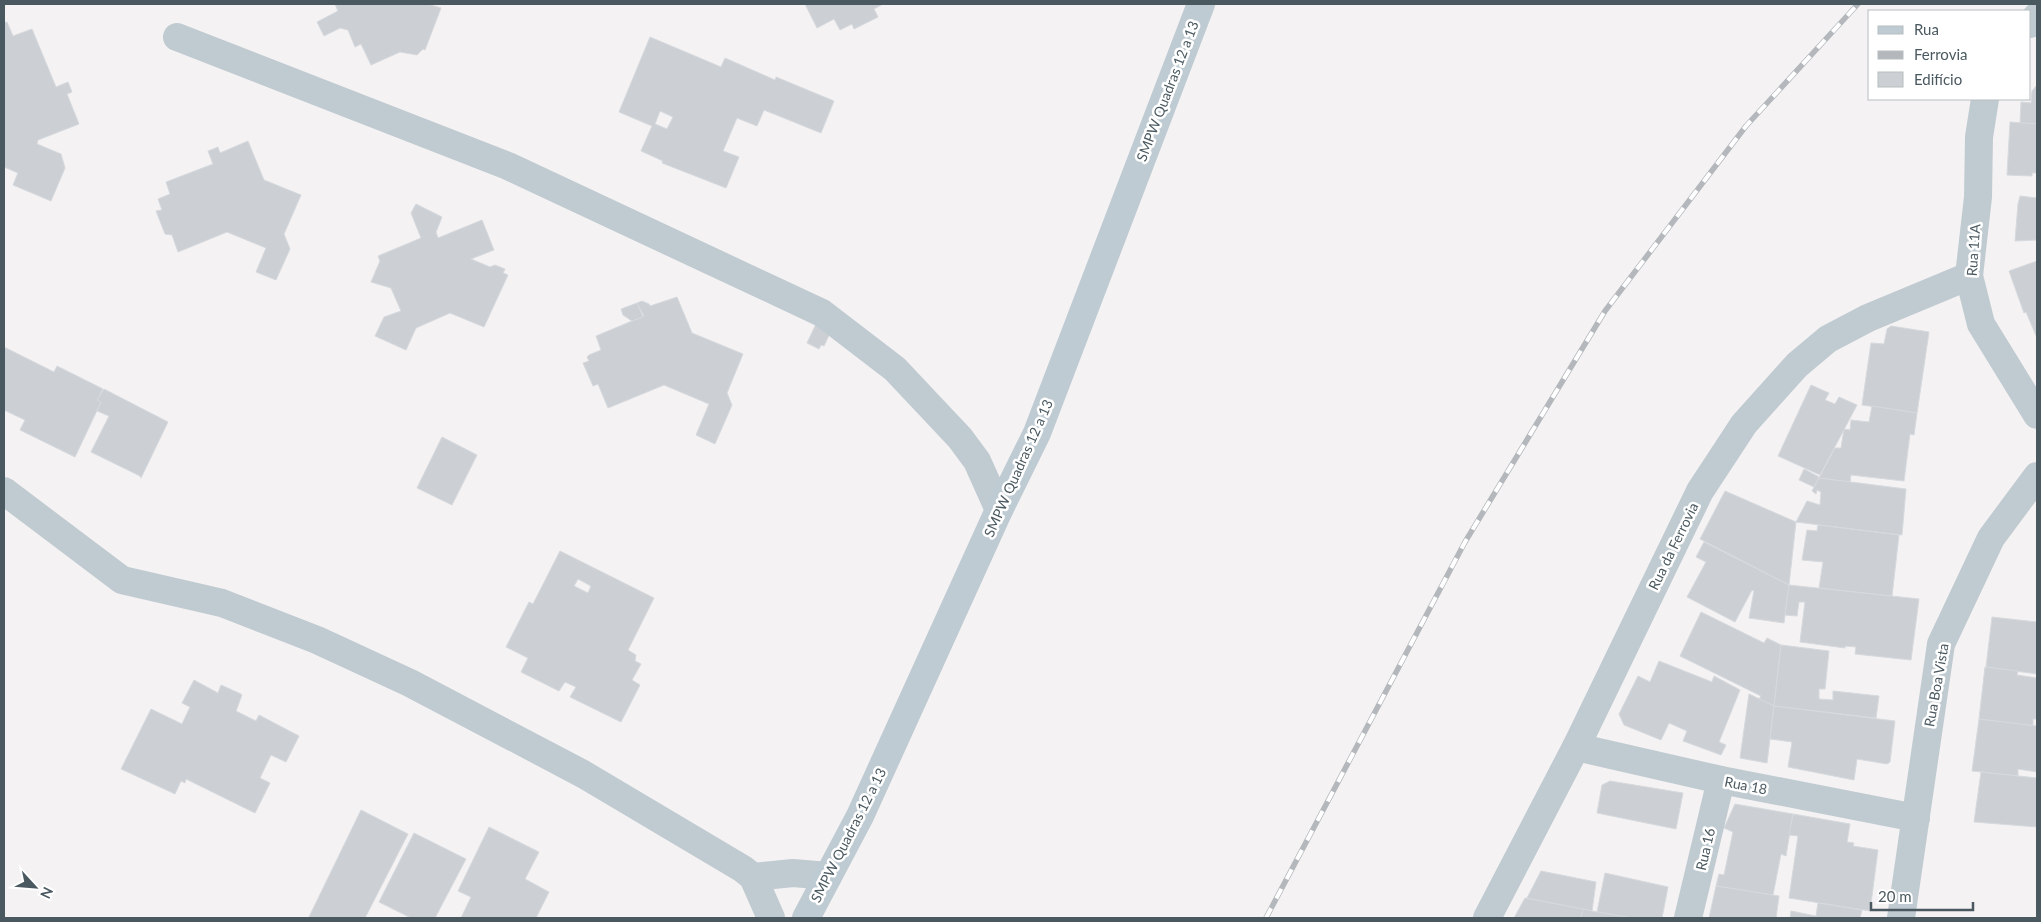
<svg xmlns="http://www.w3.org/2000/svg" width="2041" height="922" font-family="Lato,sans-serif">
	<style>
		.building { fill: #ccd0d4; stroke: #d6d9dd; fill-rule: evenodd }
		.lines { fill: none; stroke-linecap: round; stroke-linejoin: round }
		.street { stroke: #c0cbd1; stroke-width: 28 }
		.secondary { stroke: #bfcbd3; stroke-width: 28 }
		.rail-casing { stroke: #b4b8bc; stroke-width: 5.5 }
		.rail { stroke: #fff; stroke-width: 4; stroke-dasharray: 11; stroke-linecap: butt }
		.labels { text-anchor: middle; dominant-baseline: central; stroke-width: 5; stroke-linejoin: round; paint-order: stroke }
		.street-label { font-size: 14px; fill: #4a5960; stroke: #fff }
	</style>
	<rect width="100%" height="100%" fill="#f4f2f3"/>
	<g class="building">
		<path d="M335,4H428L441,8L425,50L423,49L417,55L400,52L371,65L361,44L355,47L348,30L340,28L324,36L317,22L338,11Z"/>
		<path d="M805,4H883L874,9L878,17L854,29L852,24L840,30L834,19L817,28Z"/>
		<path d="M7,22L13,36L32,29L56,87L68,82L72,92L67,94L79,124L38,140L37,144L61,154L65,168L51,201L13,185L18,173L4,167V23Z"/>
		<path d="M650,37L721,67L725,58L775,80L776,77L834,101L821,133L764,110L757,126L737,118L723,151L739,157L726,188L662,163L663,161L641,151L652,126L619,112ZM660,111L673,117L667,129L655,124Z"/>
		<path d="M2037,85V124L2020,123L2021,102L2031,103L2032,91Z"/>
		<path d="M2010,122L2037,124V173H2032V176L2007,175Z"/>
		<path d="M248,141L264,180L301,195L284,234L290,249L276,280L256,272L266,248L227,232L178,252L172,235L165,234L156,211L162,210L158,199L170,194L166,182L213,164L208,151L218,147L220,153Z"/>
		<path d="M2020,196L2037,198V243L2036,240L2015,241L2018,204Z"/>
		<path d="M416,204L442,217L436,232L438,238L482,220L494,250L471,259L490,267L495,265L505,269L503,273L508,275L484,327L450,313L416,328L406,350L375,336L384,317L401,311L391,288L371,282L380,261L378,256L421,238L411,213Z"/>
		<path d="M2037,261V338L2026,312L2024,313L2009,271Z"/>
		<path d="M677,297L692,333L743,354L727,393L732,405L715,444L696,435L709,404L664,385L608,408L598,384L593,386L583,363L589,361L587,357L589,355L601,350L596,336L644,316L637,303L642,301L649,304L650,306Z"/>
		<path d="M637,303L643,317L632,321L623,315L621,309Z"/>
		<path d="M816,324L831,331L824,346L821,345L819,349L807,343Z"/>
		<path d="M1891,326L1929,332L1917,413L1862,405L1871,343L1884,344L1887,329Z"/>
		<path d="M4,347L54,372L57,366L103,389L97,400L101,402L75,457L20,430L25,420L4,410Z"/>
		<path d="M1811,385L1829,393L1825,400L1835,404L1839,397L1857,405L1820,475L1778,456Z"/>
		<path d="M104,389L168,422L141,478L140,476L91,452L109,416L97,411L101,402L97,400Z"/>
		<path d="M1872,406L1917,413L1914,435L1910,434L1904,481L1851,475L1850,482L1819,478L1835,448H1841L1844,429L1850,430L1851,420L1869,422Z"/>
		<path d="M442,437L477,455L452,505L417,488Z"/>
		<path d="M1804,469L1819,477L1814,487L1799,480Z"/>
		<path d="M1819,478L1906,489L1902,535L1796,522L1807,501L1820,505L1821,492L1817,490L1816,494L1812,491Z"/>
		<path d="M1725,491L1796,522L1789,585L1700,539Z"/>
		<path d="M1818,525L1899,535L1892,596L1819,588L1823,562L1802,560L1807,530L1817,531Z"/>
		<path d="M1704,542L1789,585L1784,623L1749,618L1754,591L1752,590L1735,622L1687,597L1706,562L1696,557Z"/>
		<path d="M560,551L654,598L628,650L636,655L635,661L641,664L632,680L640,685L621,722L570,697L576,687L565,682L559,691L521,672L528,658L506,647L529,602L533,604ZM578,579L591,586L588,593L574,586Z"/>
		<path d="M1789,585L1919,599L1911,660L1855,654L1856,647L1845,646V648L1800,642L1805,602H1799L1797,616L1785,615Z"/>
		<path d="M1701,612L1764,643L1767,638L1781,645L1774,706L1759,699L1761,696L1680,656Z"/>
		<path d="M1992,617L2037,622V674L1986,667Z"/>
		<path d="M1781,645L1829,651L1825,689H1819V699L1833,700V691L1879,696L1876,718L1774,706Z"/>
		<path d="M1659,661L1712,682L1714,676L1740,690L1719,742L1726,745L1721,755L1683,741L1687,731L1669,723L1661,740L1624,725L1619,714L1638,676L1650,682Z"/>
		<path d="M1985,667L2018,671L2017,675L2037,678V719H2033V726L1979,719Z"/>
		<path d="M194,680L218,693L221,685L241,694L242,695L236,711L256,721L259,715L299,736L286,762L271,755L260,778L270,783L255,813L186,779L185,783L181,781L175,794L121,769L151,709L182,724L190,707L182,703Z"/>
		<path d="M1749,694L1774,706L1767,763L1740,758Z"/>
		<path d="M1774,706L1895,721L1890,762L1887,764L1857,759L1854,780L1788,767L1792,742L1770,739Z"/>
		<path d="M1979,719L2037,726V772L2018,769V776L1972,771Z"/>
		<path d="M1981,772L2037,778V827L1974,822Z"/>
		<path d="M1610,781L1683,793L1676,829L1597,813L1602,785Z"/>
		<path d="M1735,804L1793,814L1786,856L1781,854L1773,895L1716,886L1719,874L1724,875L1733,832L1724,828Z"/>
		<path d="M361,810L408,834L365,918H312L309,917Z"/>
		<path d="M1793,814L1850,824L1847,842L1854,843L1853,846L1878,850L1870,911L1789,898L1798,836L1789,835Z"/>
		<path d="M489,827L539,852L525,879L549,892L536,918H461L471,897L458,891Z"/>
		<path d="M414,833L466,859L435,918H411L379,902Z"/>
		<path d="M1541,871L1596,882L1592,911L1527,898Z"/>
		<path d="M1605,873L1668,887L1662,918H1632L1597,912Z"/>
		<path d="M1716,886L1779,896L1776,918H1709Z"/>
		<path d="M1525,898L1583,909L1581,918H1514Z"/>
		<path d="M1818,903L1862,910L1860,918H1790L1791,911L1816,916Z"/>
		<path d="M1583,909L1592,911L1632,918H1581Z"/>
	</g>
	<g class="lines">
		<g class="street">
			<path d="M2030,24L2037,16"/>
			<path d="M177,37L508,166L822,313L895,369L960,438L977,461L999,510"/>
			<path d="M1985,99L1979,137L1978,197L1969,276L1981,324L2037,415"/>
			<path d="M4,491L122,580L222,603L317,640L410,683L583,774L743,869L753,877L771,918"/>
			<path d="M1576,747L1721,780L1916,818"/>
			<path d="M753,877L793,873L828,876"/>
			<path d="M1487,918L1576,747L1700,491L1744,424L1797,365L1828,339L1868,318L1969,276"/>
			<path d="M1688,918L1721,780"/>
			<path d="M1901,918L1941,644L1991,538L2037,476"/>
		</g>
		<path class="secondary" d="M806,918L860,816L999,510L1037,433L1201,4"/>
		<defs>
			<path id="rail" d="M1266,918L1465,542L1605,311L1746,126L1858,4"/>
		</defs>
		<use href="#rail" class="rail-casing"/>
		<use href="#rail" class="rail"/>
	</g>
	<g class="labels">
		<g class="street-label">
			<text transform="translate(1167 91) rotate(-69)">SMPW Quadras 12 a 13</text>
			<text transform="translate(1973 250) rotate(-86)">Rua 11A</text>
			<text transform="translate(1018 468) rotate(-66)">SMPW Quadras 12 a 13</text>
			<text transform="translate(1673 546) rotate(-64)">Rua da Ferrovia</text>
			<text transform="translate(1936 685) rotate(-80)">Rua Boa Vista</text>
			<text transform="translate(1746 785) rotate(11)">Rua 18</text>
			<text transform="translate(848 835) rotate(-63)">SMPW Quadras 12 a 13</text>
			<text transform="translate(1705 849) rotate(-77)">Rua 16</text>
		</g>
	</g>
	<rect width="2041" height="922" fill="none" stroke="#4a5960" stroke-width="10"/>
	<rect x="1868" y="10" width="162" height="90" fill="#ffffff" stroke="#b7bdbf"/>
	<rect x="1878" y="26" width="25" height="8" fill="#bfcbd3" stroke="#b7bdbf"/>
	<text x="1914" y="35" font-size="15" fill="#4a5960">Rua</text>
	<rect x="1878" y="51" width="25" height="8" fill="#b4b8bc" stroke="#b7bdbf"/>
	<text x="1914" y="60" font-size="15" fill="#4a5960">Ferrovia</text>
	<rect x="1878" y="72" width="25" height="15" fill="#ccd0d4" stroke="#b7bdbf"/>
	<text x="1914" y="85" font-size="15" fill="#4a5960">Edifício</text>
	<g transform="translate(35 887) rotate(116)" stroke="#ffffff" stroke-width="4" paint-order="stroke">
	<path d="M0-4L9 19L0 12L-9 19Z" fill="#4a5960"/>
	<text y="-8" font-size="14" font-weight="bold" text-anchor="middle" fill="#4a5960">N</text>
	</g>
	<path d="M1871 902v8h102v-8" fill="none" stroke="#4a5960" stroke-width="2.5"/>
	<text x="1878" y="902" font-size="15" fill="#4a5960" stroke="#ffffff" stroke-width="4" paint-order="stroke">20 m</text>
</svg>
